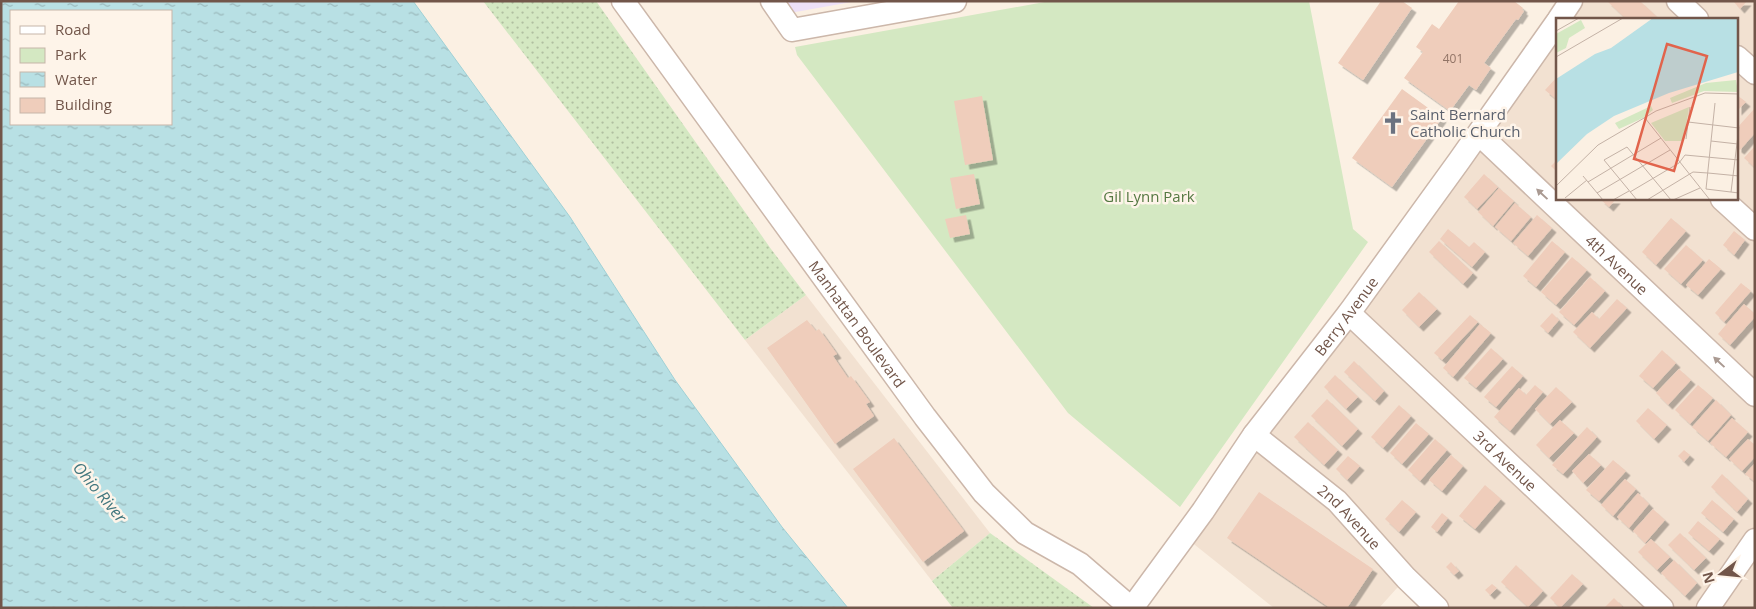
<svg xmlns="http://www.w3.org/2000/svg" width="1756" height="609" font-family="'Open Sans',sans-serif">
	<style>
		.residential { fill: #f2e1d1 }
		.education { fill: #ede0f7 }
		.grass { fill: url(#grass-dots) }
		.green { fill: #d4e8c2 }
		.water { fill: url(#water-ripples); stroke: #9fd0d5; fill-rule: evenodd }
		.building { fill: #efcdbb; filter: url(#shadow) }
		.lines { fill: none; stroke-linecap: round; stroke-linejoin: round }
		.minor-casing { stroke: #ccb7aa; stroke-width: 25 }
		.minor { stroke: #fff; stroke-width: 22 }
		.oneway { fill: #aa9a92 }
		.labels { text-anchor: middle; dominant-baseline: central; stroke-width: 5; stroke-linejoin: round; paint-order: stroke }
		.number-label { font-size: 12px; fill: #917466 }
		.worship-label { font-size: 15px; fill: #5b616d; stroke: #fef4e9; text-anchor: start }
		.park-label { font-size: 15px; fill: #557842; stroke: #fef4e9 }
		.street-label { font-size: 15px; fill: #72564a; stroke: #fef4e9 }
		.water-label { font-size: 16px; font-style: italic; fill: #42777e; stroke: #fef4e9 }
		.inset-road { fill: none; stroke: #c4b2a6; stroke-width: 1 }
		.view { fill: #e1644c; fill-opacity: 0.15; stroke: #e1644c; stroke-width: 2.5 }
		.inset-edge { fill: none; stroke: #72564a; stroke-width: 2.5 }
	</style>
	<defs>
		<pattern id="grass-dots" width="8" height="8" patternUnits="userSpaceOnUse" patternTransform="scale(1.25)"><rect width="8" height="8" fill="#d4e8c2"/><path d="M2 2h.1M6 6h.1" fill="none" stroke="#b0bfa0" stroke-width="1.8" stroke-linecap="round"/></pattern>
		<pattern id="water-ripples" width="26" height="14" patternUnits="userSpaceOnUse" patternTransform="scale(1.25)"><rect width="26" height="14" fill="#b8e0e4"/><path d="M2 4q2-2 4 0t4 0M15 11q2-2 4 0t4 0" fill="none" stroke="#9ab8bb"/></pattern>
		<filter id="shadow"><feDropShadow dx="4.5" dy="4.5" stdDeviation="0" flood-color="#0004"/></filter>
	</defs>
	<rect width="100%" height="100%" fill="#fbf0e3"/>
	<g class="residential">
		<path d="M1571,1H1755V608H1437L1406,578L1379,608H1274L1190,541L1557,22V199H1737V19H1559Z"/>
		<path d="M806,295L990,533L932,581L745,340Z"/>
	</g>
	<path class="education" d="M776,1H857L790,13Z"/>
	<g class="grass">
		<path d="M483,1H596L771,249L806,295L745,340Z"/>
		<path d="M990,533L1094,608H953L932,581Z"/>
	</g>
	<path class="green" d="M1050,1H1309L1353,229L1368,242L1180,507L1068,413L797,55L795,47Z"/>
	<path class="water" d="M1,1H413L570,217L675,380L782,527L848,608H1ZM11,11H171V124H11Z"/>
	<g class="building">
		<path d="M1381,1H1402L1412,8L1363,80L1338,63Z"/>
		<path d="M1459,1H1514L1523,8L1522,10L1524,11L1518,20L1516,19L1484,63L1491,68L1476,90L1469,85L1450,111L1404,78L1423,52L1416,47L1432,24L1439,29Z"/>
		<path d="M1607,1H1640L1657,17L1655,19H1626Z"/>
		<path d="M1733,1H1747L1740,9Z"/>
		<path d="M1557,77V100L1545,90Z"/>
		<path d="M1402,89L1442,118L1392,187L1352,158Z"/>
		<path d="M1737,95L1746,102L1737,111Z"/>
		<path d="M982,96L993,160L965,165L954,101Z"/>
		<path d="M1755,108V133L1740,150L1737,148V128Z"/>
		<path d="M1755,146V168L1744,158Z"/>
		<path d="M1557,160V172L1551,166Z"/>
		<path d="M974,174L980,204L956,209L950,178Z"/>
		<path d="M1484,174L1498,187L1477,209L1464,197Z"/>
		<path d="M1499,188L1514,201L1493,226L1478,212Z"/>
		<path d="M1600,199H1616L1609,207Z"/>
		<path d="M1515,203L1531,217L1511,241L1495,227Z"/>
		<path d="M966,215L970,234L950,238L945,219Z"/>
		<path d="M1537,215L1552,228L1528,256L1513,243Z"/>
		<path d="M1671,218L1686,231L1656,265L1642,252Z"/>
		<path d="M1448,229L1469,247L1474,242L1485,252L1472,267L1440,239Z"/>
		<path d="M1734,231L1745,240L1734,255L1723,245Z"/>
		<path d="M1439,241L1473,273L1463,284L1429,252Z"/>
		<path d="M1552,241L1565,252L1536,287L1523,276Z"/>
		<path d="M1686,245L1703,260L1681,284L1664,269Z"/>
		<path d="M1572,257L1587,270L1556,305L1541,292Z"/>
		<path d="M1709,259L1721,269L1698,295L1686,285Z"/>
		<path d="M1590,277L1605,291L1574,325L1559,312Z"/>
		<path d="M1741,283L1751,291L1724,322L1715,313Z"/>
		<path d="M1419,292L1437,309L1419,327L1402,310Z"/>
		<path d="M1617,299L1627,308L1590,348L1573,332L1592,312L1599,319Z"/>
		<path d="M1744,304L1755,314V317L1730,345L1718,334Z"/>
		<path d="M1552,313L1559,320L1548,333L1540,326Z"/>
		<path d="M1470,315L1478,322L1442,360L1434,353Z"/>
		<path d="M807,320L816,331L819,329L837,354L833,356L848,378L851,376L870,402L866,404L874,416L835,444L767,348Z"/>
		<path d="M1480,324L1491,333L1453,377L1443,368Z"/>
		<path d="M1491,348L1503,359L1476,388L1464,378Z"/>
		<path d="M1662,350L1676,363L1653,388L1639,376Z"/>
		<path d="M1354,361L1384,391L1375,401L1344,372Z"/>
		<path d="M1512,366L1523,376L1496,407L1484,397Z"/>
		<path d="M1679,369L1691,380L1668,405L1656,393Z"/>
		<path d="M1335,375L1358,397L1346,409L1324,387Z"/>
		<path d="M1535,385L1543,392L1510,431L1494,417L1519,388L1526,395Z"/>
		<path d="M1698,385L1713,398L1690,424L1675,410Z"/>
		<path d="M1556,387L1572,402L1550,424L1535,409Z"/>
		<path d="M1327,399L1358,429L1342,446L1311,416Z"/>
		<path d="M1716,400L1731,415L1708,441L1692,427Z"/>
		<path d="M1399,405L1411,416L1383,448L1371,437Z"/>
		<path d="M1648,408L1667,425L1654,439L1636,421Z"/>
		<path d="M1732,418L1748,432L1726,457L1710,443Z"/>
		<path d="M1560,420L1574,433L1549,458L1536,445Z"/>
		<path d="M1308,422L1338,450L1324,465L1294,437Z"/>
		<path d="M1416,423L1429,434L1402,464L1390,453Z"/>
		<path d="M1587,427L1597,437L1563,474L1552,465Z"/>
		<path d="M894,438L964,531L923,562L853,469Z"/>
		<path d="M1435,439L1447,450L1420,481L1408,470Z"/>
		<path d="M1748,439L1755,445V457L1742,471L1729,459Z"/>
		<path d="M1684,450L1690,455L1684,462L1678,456Z"/>
		<path d="M1589,454L1601,465L1583,483L1572,471Z"/>
		<path d="M1451,455L1463,466L1442,491L1429,480Z"/>
		<path d="M1348,456L1360,466L1347,480L1336,469Z"/>
		<path d="M1613,460L1626,471L1599,501L1586,490Z"/>
		<path d="M1755,463V482L1745,474Z"/>
		<path d="M1722,474L1748,499L1737,512L1711,487Z"/>
		<path d="M1625,479L1636,489L1613,516L1601,505Z"/>
		<path d="M1485,485L1501,499L1475,529L1459,516Z"/>
		<path d="M1259,492L1373,569L1347,608H1330L1227,538Z"/>
		<path d="M1638,493L1649,504L1629,528L1617,517Z"/>
		<path d="M1402,500L1416,512L1399,532L1385,519Z"/>
		<path d="M1712,500L1734,519L1723,532L1701,513Z"/>
		<path d="M1653,509L1665,520L1645,543L1633,531Z"/>
		<path d="M1442,513L1448,518L1437,532L1431,527Z"/>
		<path d="M1698,521L1720,539L1709,551L1688,533Z"/>
		<path d="M1680,533L1706,558L1694,570L1668,545Z"/>
		<path d="M1651,539L1670,557L1657,570L1638,552Z"/>
		<path d="M1674,560L1697,583L1685,596L1661,573Z"/>
		<path d="M1451,562L1459,571L1454,575L1446,567Z"/>
		<path d="M1516,565L1543,591L1528,607L1501,582Z"/>
		<path d="M1572,574L1583,584L1560,608L1550,598Z"/>
		<path d="M1492,584L1497,588L1490,595L1485,590Z"/>
		<path d="M1614,598L1622,606L1621,608H1604Z"/>
	</g>
	<g class="lines">
		<defs>
			<g id="minor">
				<path id="s1" d="M623,1L925,417L984,493L1025,533L1080,564L1131,608"/>
				<path d="M772,1L792,30L955,1"/>
				<path d="M1678,1L1697,19"/>
				<path d="M1559,19L1571,1"/>
				<path d="M1737,57L1755,73"/>
				<path id="s2" d="M1479,134L1755,395"/>
				<path d="M1722,199L1755,229"/>
				<path id="s3" d="M1349,313L1662,608"/>
				<path id="s4" d="M1254,435L1337,501L1406,578L1437,608"/>
				<path id="s5" d="M1132,608L1203,511L1254,435L1349,313L1459,161L1557,22"/>
				<path d="M1708,608L1755,540"/>
			</g>
		</defs>
		<use href="#minor" class="minor-casing"/>
		<use href="#minor" class="minor"/>
	</g>
	<defs><path id="oneway-solid" d="M-6-.8H1V-3.2L6.5 0L1 3.2V.8H-6Z" transform="scale(1.25)"/></defs>
	<g class="oneway">
		<use href="#oneway-solid" transform="translate(1542 194) rotate(-137)"/>
		<use href="#oneway-solid" transform="translate(1719 362) rotate(-137)"/>
	</g>
	<defs>
		<symbol id="church-bare" viewBox="-9 -9 18 18"><path d="M-1.2-6h2.4v3.5h3.3v2.4h-3.3V6h-2.4V-.1h-3.3v-2.4h3.3Z" fill="#6b7280" stroke="#fef4e9" stroke-width="2.5" paint-order="stroke"/></symbol>
	</defs>
	<g fill-rule="evenodd">
		<use href="#church-bare" x="1377" y="107" width="32" height="32"/>
	</g>
	<g class="labels">
		<g class="number-label">
			<text x="1453" y="58">401</text>
		</g>
		<g class="worship-label">
			<text x="1410" y="114">Saint Bernard<tspan x="1410" dy="17">Catholic Church</tspan></text>
		</g>
		<g class="park-label">
			<text x="1149" y="196">Gil Lynn Park</text>
		</g>
		<g class="street-label">
			<text stroke="none"><textPath href="#s2" startOffset="190">4th Avenue</textPath></text>
			<text stroke="none"><textPath href="#s5" startOffset="362">Berry Avenue</textPath></text>
			<text stroke="none"><textPath href="#s1" startOffset="399">Manhattan Boulevard</textPath></text>
			<text stroke="none"><textPath href="#s3" startOffset="215">3rd Avenue</textPath></text>
			<text stroke="none"><textPath href="#s4" startOffset="126">2nd Avenue</textPath></text>
		</g>
		<g class="water-label">
			<text transform="translate(100 492) rotate(50)">Ohio River</text>
		</g>
	</g>
	<g transform="translate(1556 18)">
		<rect width="182" height="182" fill="#fbf0e3"/>
		<path d="M180,62L182,74L148,73L116,85L114,80L150,65ZM95,88L97,92L87,100L63,111L59,105Z" fill="#d4e8c2"/>
		<path d="M25,2L29,10L13,20L10,30L0,35V16Z" fill="#d4e8c2"/>
		<path d="M133,89L128,123H109L95,105Z" fill="#d4e8c2"/>
		<path d="M97,0H182V54L113,75L58,98L31,116L0,146V61L39,36L55,30Z" fill="#b8e0e4"/>
		<path class="inset-road" d="M0,13L23,0M0,39L67,0M89,100L154,182M132,104L183,110M130,121L134,89M155,123L182,126M152,155L183,158M27,158L47,182M32,164L105,120M0,168L42,127L100,93L149,75L183,76M150,171L159,85M150,171L183,175M74,174L123,145L129,137L183,142M175,174L183,109M41,175L114,132M9,180L31,162M57,182L73,173M81,182L48,142L71,129L115,182M91,182L137,154L152,155M117,182L144,170"/>
		<path class="view" d="M111,26L151,38L118,153L78,141Z"/>
		<rect width="182" height="182" class="inset-edge"/>
	</g>
	<rect width="1756" height="609" fill="none" stroke="#72564a" stroke-width="5"/>
	<rect x="10" y="10" width="162" height="115" fill="#fef4e9" stroke="#c6b5a9"/>
	<rect x="20" y="26" width="25" height="8" fill="#ffffff" stroke="#c6b5a9"/>
	<text x="55" y="35" font-size="15" fill="#72564a">Road</text>
	<rect x="20" y="48" width="25" height="15" fill="#d4e8c2" stroke="#c6b5a9"/>
	<text x="55" y="60" font-size="15" fill="#72564a">Park</text>
	<rect x="20" y="72" width="25" height="15" fill="url(#water-ripples)" stroke="#c6b5a9"/>
	<text x="55" y="85" font-size="15" fill="#72564a">Water</text>
	<rect x="20" y="98" width="25" height="15" fill="#efcdbb" stroke="#c6b5a9"/>
	<text x="55" y="110" font-size="15" fill="#72564a">Building</text>
	<g transform="translate(1721 574) rotate(254)" stroke="#fef4e9" stroke-width="4" paint-order="stroke">
	<path d="M0-4L9 19L0 12L-9 19Z" fill="#72564a"/>
	<text y="-8" font-size="14" font-weight="bold" text-anchor="middle" fill="#72564a">N</text>
	</g>
</svg>
